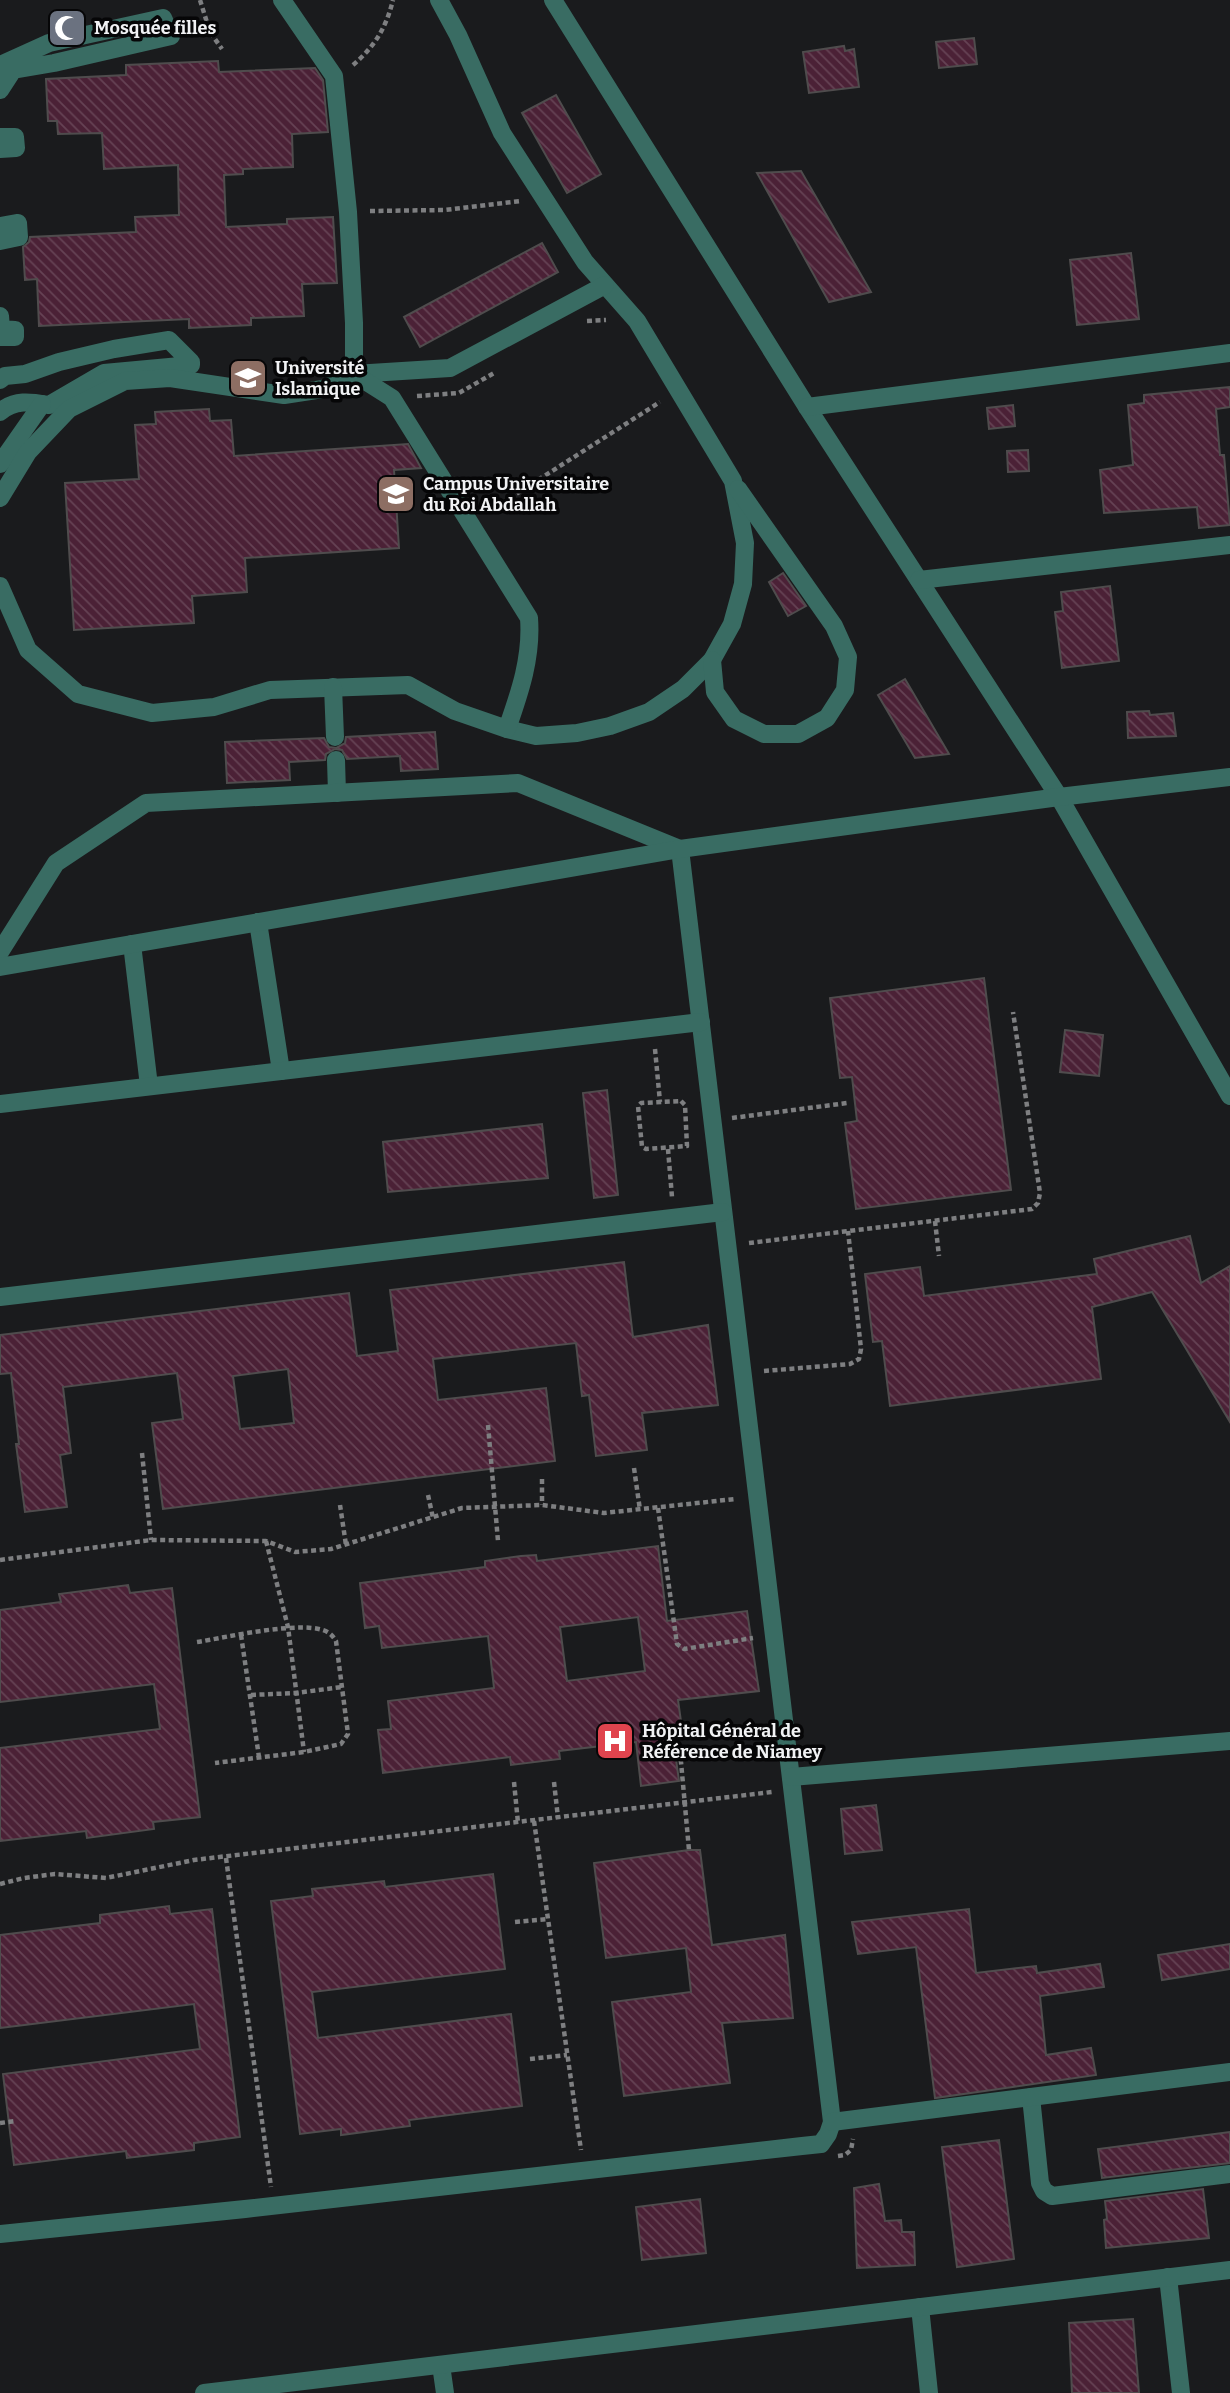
<svg xmlns="http://www.w3.org/2000/svg" width="1230" height="2393" font-family="Bitter,serif">
	<style>
		.building { fill: url(#building-back-hatch); stroke: #4f4c4d; stroke-width: 2; fill-rule: evenodd }
		.lines { fill: none; stroke-linecap: round; stroke-linejoin: round }
		.path { stroke: #7e7f81; stroke-width: 4.5; stroke-dasharray: 5 3.5; stroke-linecap: butt }
		.minor { stroke: #396c63; stroke-width: 18 }
		.labels { text-anchor: middle; dominant-baseline: central; stroke-width: 7; stroke-linejoin: round; paint-order: stroke }
		.poi-label { font-size: 18px; font-weight: bold; fill: #f1f2f4; stroke: #060607; text-anchor: start }
	</style>
	<defs>
		<pattern id="building-back-hatch" width="6" height="6" patternUnits="userSpaceOnUse" patternTransform="scale(1.75)"><rect width="6" height="6" fill="#4b2136"/><path d="M-1 5l2 2M0 0l6 6M5-1l2 2" fill="none" stroke="#654254"/></pattern>
	</defs>
	<rect width="100%" height="100%" fill="#1a1b1d"/>
	<g class="building">
		<path d="M974,38L977,64L939,68L936,42Z"/>
		<path d="M844,46L845,51L854,49L859,87L809,93L803,52Z"/>
		<path d="M218,61L219,72L315,68L323,80L328,132L292,134L293,167L243,169V174L224,175L226,227L287,224V219L333,217L337,283L302,284L304,316L251,318V325L189,328V319L39,326L37,279L25,280L23,247L29,242L30,237L136,232L135,217L179,215L178,165L104,169L102,133L58,134L57,121H48L46,79L126,75V65Z"/>
		<path d="M556,95L601,174L567,193L522,113Z"/>
		<path d="M801,171L871,292L829,302L757,173Z"/>
		<path d="M542,243L558,272L420,347L404,317Z"/>
		<path d="M1131,253L1139,319L1077,325L1070,260Z"/>
		<path d="M1230,387V407L1216,409L1220,455H1224L1230,525L1199,528L1197,507L1104,513L1100,470L1133,465L1128,405L1144,403V395Z"/>
		<path d="M1013,405L1015,426L989,429L987,408Z"/>
		<path d="M209,409L210,421L231,420L234,456L408,444L421,468L394,470L399,548L245,558L247,592L192,596L194,623L74,630L65,483L139,479L135,425L156,424L155,412Z"/>
		<path d="M1028,450L1029,471L1008,472L1007,451Z"/>
		<path d="M783,573L806,606L788,616L769,582Z"/>
		<path d="M1110,586L1119,661L1062,668L1055,612L1063,611L1061,592Z"/>
		<path d="M905,679L949,754L915,758L878,695Z"/>
		<path d="M1149,711L1150,715L1173,713L1176,736L1128,738L1127,712Z"/>
		<path d="M435,732L438,769L401,771L400,756L347,759L342,750L335,749L326,754L325,760L289,762L290,780L227,783L225,742L324,738L329,747L336,748L345,743L346,737Z"/>
		<path d="M984,978L1011,1190L856,1209L845,1123L857,1121L852,1077L840,1078L830,998Z"/>
		<path d="M1065,1030L1103,1035L1099,1076L1060,1072Z"/>
		<path d="M607,1090L618,1195L594,1198L583,1093Z"/>
		<path d="M542,1124L548,1178L388,1192L383,1142Z"/>
		<path d="M1190,1236L1201,1283L1230,1266V1422L1152,1292L1092,1307L1101,1379L890,1406L882,1341L873,1342L865,1274L920,1267L924,1296L1097,1274L1094,1259Z"/>
		<path d="M624,1262L633,1337L708,1325L718,1405L642,1413L647,1450L596,1456L589,1395L582,1396L576,1343L433,1359L438,1400L546,1388L555,1461L163,1509L152,1423L183,1419L177,1373L63,1387L71,1453L60,1455L67,1507L25,1512L16,1444H19L11,1373L0,1374V1335L349,1293L357,1356L398,1351L390,1290ZM288,1369L294,1423L240,1429L233,1376Z"/>
		<path d="M658,1546L667,1621L747,1611L759,1691L678,1700L683,1736L673,1738L679,1781L641,1786L636,1742L559,1751L560,1759L511,1765L510,1757L383,1773L378,1730L391,1729L388,1701L494,1688L488,1636L382,1648L379,1626L365,1628L360,1583L485,1567V1561L521,1556L536,1555L537,1561ZM638,1617L645,1671L567,1681L560,1627Z"/>
		<path d="M128,1585L130,1593L172,1588L200,1817L153,1822L154,1829L87,1838L86,1831L0,1841V1748L160,1729L154,1684L0,1702V1610L61,1602L59,1594Z"/>
		<path d="M876,1805L882,1850L845,1854L841,1809Z"/>
		<path d="M689,1850H700L712,1945L785,1935L793,2018L722,2023L730,2083L624,2096L612,2002L691,1992L686,1948L606,1958L594,1863Z"/>
		<path d="M493,1874L505,1969L312,1992L318,2038L511,2014L522,2106L409,2120L410,2126L341,2135V2129L300,2134L271,1901L313,1896L312,1889L384,1881L385,1887Z"/>
		<path d="M169,1906L170,1914L212,1909L240,2137L194,2143V2150L127,2158L126,2151L14,2165L3,2074L200,2049L194,2004L0,2028V1935L100,1923V1915Z"/>
		<path d="M969,1909L976,1973L1036,1966L1037,1973L1100,1964L1104,1987L1040,1996L1046,2055L1091,2048L1096,2075L935,2098L916,1947L858,1954L852,1922Z"/>
		<path d="M1230,1944V1969L1162,1980L1158,1955Z"/>
		<path d="M1230,2132V2163L1102,2178L1098,2149Z"/>
		<path d="M999,2140L1014,2259L957,2267L942,2147Z"/>
		<path d="M879,2184L885,2221L901,2220L902,2232H914L915,2265L857,2268L854,2188Z"/>
		<path d="M1203,2189L1209,2238L1106,2248L1104,2220L1107,2219L1105,2201Z"/>
		<path d="M700,2199L706,2253L642,2260L636,2207Z"/>
		<path d="M1133,2319L1139,2393H1072L1069,2323Z"/>
	</g>
	<g class="lines">
		<g class="path">
			<path d="M200,0L210,32L222,49"/>
			<path d="M353,65C375,46 386,28 393,0"/>
			<path d="M370,211L445,210L521,201"/>
			<path d="M587,321L606,320"/>
			<path d="M417,396L459,393L494,373"/>
			<path d="M488,512L660,402"/>
			<path d="M655,1049L660,1102"/>
			<path d="M681,1101L685,1105L687,1146L646,1149L642,1147L638,1106L641,1103Z"/>
			<path d="M732,1118L847,1103"/>
			<path d="M668,1149L672,1197"/>
			<path d="M935,1221L939,1256"/>
			<path d="M749,1243L1032,1209L1038,1203L1040,1193L1013,1012"/>
			<path d="M764,1371L850,1364L859,1359L861,1349L848,1231"/>
			<path d="M488,1425L498,1541"/>
			<path d="M142,1453L151,1540"/>
			<path d="M634,1468L640,1510"/>
			<path d="M542,1479V1505"/>
			<path d="M428,1495L433,1518"/>
			<path d="M340,1505L346,1545"/>
			<path d="M658,1508L677,1644L684,1649L753,1638"/>
			<path d="M266,1541L288,1627L304,1752"/>
			<path d="M0,1560L151,1540L266,1541L295,1552L331,1549L462,1508L542,1505L604,1513L735,1499"/>
			<path d="M241,1635L259,1757"/>
			<path d="M197,1642C224,1638 308,1618 329,1633C332,1635 334,1638 336,1641L348,1734L341,1744L304,1752L215,1763"/>
			<path d="M251,1695L296,1693L342,1687"/>
			<path d="M680,1751L689,1850"/>
			<path d="M514,1782L518,1823"/>
			<path d="M554,1782L558,1818"/>
			<path d="M534,1821L581,2150"/>
			<path d="M226,1858L271,2187"/>
			<path d="M0,1884L24,1878L55,1874L106,1878L194,1860L772,1792"/>
			<path d="M515,1922L548,1919"/>
			<path d="M530,2059L567,2055"/>
			<path d="M0,2123L16,2121"/>
			<path d="M838,2156L845,2155L851,2150L853,2139"/>
		</g>
		<g class="minor">
			<path d="M282,0L334,76L348,212L354,323V374"/>
			<path d="M439,0L458,35L502,133L585,262L637,321L733,481L745,543L743,584L732,624L712,660L683,689L649,712L610,726L577,733L536,736L507,729"/>
			<path d="M553,0L807,407L1059,797L1230,1096"/>
			<path d="M0,65L49,43L163,18L171,36L54,63L13,70L0,90"/>
			<path d="M0,137H15L16,148L0,149"/>
			<path d="M0,226L18,223L19,237L0,241"/>
			<path d="M0,316L1,329L15,330V337H0"/>
			<path d="M0,380L5,376L25,374L59,362L114,349L169,340L191,362V365L104,373L49,405C31,402 15,399 0,412"/>
			<path d="M807,407L1230,353"/>
			<path d="M0,464L42,404"/>
			<path d="M0,498L28,452L69,409L125,381L170,378L284,395L323,389L354,374L450,368L605,285"/>
			<path d="M919,580L1230,545"/>
			<path d="M0,586L28,650L78,694L152,713L214,707L270,690L408,685L455,711L507,729C520,692 532,657 529,618L392,398L354,374"/>
			<path d="M712,660L715,692L734,719L764,734H798L827,718L845,690L848,657L834,626L738,489"/>
			<path d="M333,687L335,737"/>
			<path d="M336,760L337,793"/>
			<path d="M258,922L281,1071"/>
			<path d="M132,944L149,1086"/>
			<path d="M0,952L56,863L146,803L518,783L680,849L832,2122L828,2134L821,2144L802,2146L245,2209L0,2234"/>
			<path d="M0,967L680,849L1059,797L1230,777"/>
			<path d="M0,1104L701,1022"/>
			<path d="M0,1297L723,1212"/>
			<path d="M791,1777L1230,1741"/>
			<path d="M1031,2097L1040,2183L1044,2191L1052,2196L1230,2174"/>
			<path d="M832,2122L1230,2072"/>
			<path d="M1168,2277L1181,2393"/>
			<path d="M920,2307L929,2393"/>
			<path d="M441,2365L445,2393"/>
			<path d="M204,2393L1230,2270"/>
		</g>
	</g>
	<defs>
		<symbol id="mosque-square" viewBox="-11 -11 22 22"><rect x="-9" y="-9" width="18" height="18" rx="4" fill="#6b7280" stroke="#060607"/><path d="M3.5-4.9A6 6 0 1 0 3.5 4.9A5 5 0 1 1 3.5-4.9Z" fill="#fff"/></symbol>
		<symbol id="university-square" viewBox="-11 -11 22 22"><rect x="-9" y="-9" width="18" height="18" rx="4" fill="#8d6e63" stroke="#060607"/><path d="M0-5L7-2L0 1L-7-2ZM-4 1L0 2.5L4 1V4Q0 6-4 4Z" fill="#fff"/></symbol>
		<symbol id="hospital-square" viewBox="-11 -11 22 22"><rect x="-9" y="-9" width="18" height="18" rx="4" fill="#e0444e" stroke="#060607"/><path d="M-5-5h3v3.5h4V-5h3V5h-3V1.5h-4V5h-3Z" fill="#fff"/></symbol>
	</defs>
	<g fill-rule="evenodd">
		<use href="#mosque-square" x="45" y="6" width="44" height="44"/>
		<use href="#university-square" x="226" y="356" width="44" height="44"/>
		<use href="#university-square" x="374" y="472" width="44" height="44"/>
		<use href="#hospital-square" x="593" y="1719" width="44" height="44"/>
	</g>
	<g class="labels">
		<g class="poi-label">
			<text x="94" y="28">Mosquée filles</text>
			<text x="275" y="368">Université<tspan x="275" dy="21">Islamique</tspan></text>
			<text x="423" y="484">Campus Universitaire<tspan x="423" dy="21">du Roi Abdallah</tspan></text>
			<text x="642" y="1731">Hôpital Général de<tspan x="642" dy="21">Référence de Niamey</tspan></text>
		</g>
	</g>
</svg>
